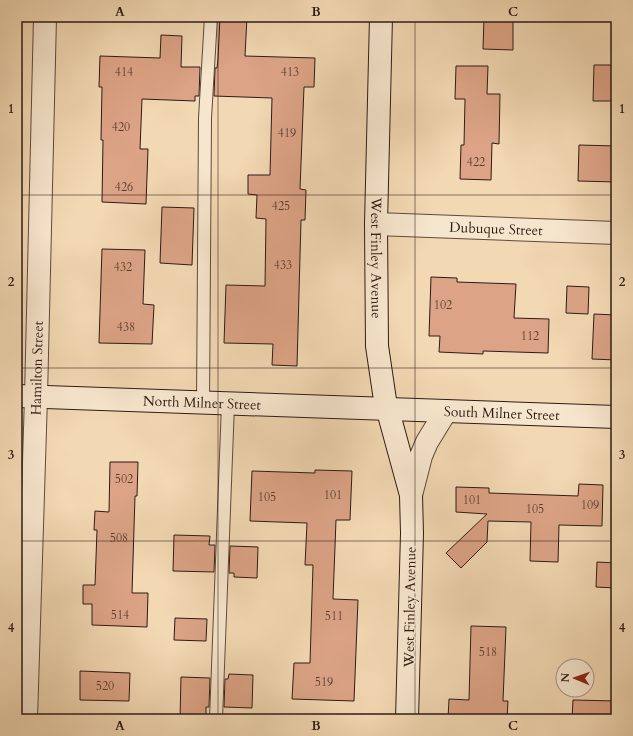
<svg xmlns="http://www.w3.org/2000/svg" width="633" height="736" font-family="Cardo,serif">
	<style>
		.building { fill: #dca386; stroke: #2e1b14 }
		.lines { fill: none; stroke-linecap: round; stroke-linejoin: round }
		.lane-casing { stroke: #5f4a3c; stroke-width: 14 }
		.street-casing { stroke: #5f4a3c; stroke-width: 24 }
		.secondary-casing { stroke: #2e1b14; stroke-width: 24 }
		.lane { stroke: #f7e6ce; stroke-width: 12 }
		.street { stroke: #f7e6ce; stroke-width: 22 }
		.secondary { stroke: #f7e6ce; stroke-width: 22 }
		.grid { fill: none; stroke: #2e1b14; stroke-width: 1; stroke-opacity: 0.55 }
		.labels { text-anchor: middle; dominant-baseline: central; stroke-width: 3; stroke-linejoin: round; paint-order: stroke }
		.number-label { font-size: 12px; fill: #5a3d30 }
		.street-label { font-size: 14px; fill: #2e1b14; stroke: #f7e6ce }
		.neatline { fill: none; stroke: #2e1b14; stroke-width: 1.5 }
		.grid-label { font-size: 13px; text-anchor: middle; font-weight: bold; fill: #2e1b14 }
	</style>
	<rect width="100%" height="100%" fill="#f2d8b3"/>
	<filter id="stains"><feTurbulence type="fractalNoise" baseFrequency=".005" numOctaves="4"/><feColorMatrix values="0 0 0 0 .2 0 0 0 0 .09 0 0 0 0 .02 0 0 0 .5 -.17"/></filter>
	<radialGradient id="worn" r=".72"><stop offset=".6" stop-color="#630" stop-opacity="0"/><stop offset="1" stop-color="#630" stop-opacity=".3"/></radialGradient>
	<g class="building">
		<path d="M220,17H247L245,56L315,58L314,87H304L300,189L306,190L305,220H301L297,366L272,365L273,344L224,343L226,285L265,286L266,219L256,218L257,195L248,194V175H270L272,98L214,96L215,68H217L218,59Z"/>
		<path d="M484,17H513V50L483,49Z"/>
		<path d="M161,35L182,36L181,67H200L199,96H195V101L142,99L140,149H148L146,204L102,202L103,140H101L102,87H99L100,56L160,58Z"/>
		<path d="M594,65H616V101H593Z"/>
		<path d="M456,66H488L487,94H500L499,144L492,143L491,180L460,179L461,145H464L465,99H455Z"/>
		<path d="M579,145L616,146V182L578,181Z"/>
		<path d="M162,207L194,208L192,265L160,263Z"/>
		<path d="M102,249L145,250L143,304L154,305L152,344L99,343Z"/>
		<path d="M431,277L457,278V282L516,284L514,318L549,319L548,353L483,351V354L439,352L440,336H429Z"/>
		<path d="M567,286L589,287L588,314L566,313Z"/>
		<path d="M594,314L616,315V360L592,359Z"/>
		<path d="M110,462H138L137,496H135L132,593H148L147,627L92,625V604H83V585H95L97,530H94L95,511L109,512Z"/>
		<path d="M315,470L352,471L350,520H336L333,599L358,600L354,701L292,699L294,663H310L313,565H305L307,523L250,521L252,471L315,473Z"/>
		<path d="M579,484L603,485L602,526L559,525L558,562L530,561L531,522L488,521L487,542L461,568L446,553L487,514L456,512V487L489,488V493L578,496Z"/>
		<path d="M174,535L210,536L209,545H215L214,572L173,571Z"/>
		<path d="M230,546L258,547L257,578L234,577V573H229Z"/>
		<path d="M597,562L616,563L615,588L596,587Z"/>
		<path d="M175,618L207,619L206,641L174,640Z"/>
		<path d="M471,626L506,627L503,701H508L507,719H448L449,699L469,700Z"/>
		<path d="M80,671L130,673L129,701L80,700Z"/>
		<path d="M229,674L253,675L252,708L224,707L225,679H228Z"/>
		<path d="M181,677L210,678L209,707H206V719H180Z"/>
		<path d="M573,700L616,701V719H572Z"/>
	</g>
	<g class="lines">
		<defs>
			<g id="lane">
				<path d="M203,403L205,118L211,17"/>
				<path d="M216,719L228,404"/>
			</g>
			<g id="street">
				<path id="s1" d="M376,224L616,233"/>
				<path d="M411,495L421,456L427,442L446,411"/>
				<path id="s2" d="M26,719L36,397L45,17"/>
			</g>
			<g id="secondary">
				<path id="s3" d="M381,17L376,224L377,346L385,400L411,495L412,533L407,719"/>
				<path id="s4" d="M17,396L616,417"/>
			</g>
		</defs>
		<use href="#lane" class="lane-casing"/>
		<use href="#street" class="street-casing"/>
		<use href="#secondary" class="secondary-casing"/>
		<use href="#lane" class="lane"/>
		<use href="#street" class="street"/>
		<use href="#secondary" class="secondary"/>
	</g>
	<path class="grid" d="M218,17V719M415,17V719M17,195H616M17,368H616M17,541H616"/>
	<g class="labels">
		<g class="number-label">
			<text x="124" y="72">414</text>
			<text x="290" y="72">413</text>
			<text x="121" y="127">420</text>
			<text x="287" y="133">419</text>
			<text x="476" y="162">422</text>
			<text x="124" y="187">426</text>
			<text x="281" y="206">425</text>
			<text x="283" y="265">433</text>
			<text x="123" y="267">432</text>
			<text x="443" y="305">102</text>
			<text x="126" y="327">438</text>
			<text x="530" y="336">112</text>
			<text x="124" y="479">502</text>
			<text x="333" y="495">101</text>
			<text x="267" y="497">105</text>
			<text x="472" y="500">101</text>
			<text x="590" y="505">109</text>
			<text x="535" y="509">105</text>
			<text x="119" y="538">508</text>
			<text x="120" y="615">514</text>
			<text x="334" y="616">511</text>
			<text x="488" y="652">518</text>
			<text x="324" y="682">519</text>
			<text x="105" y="686">520</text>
		</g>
		<g class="street-label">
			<text stroke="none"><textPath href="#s1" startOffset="120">Dubuque Street</textPath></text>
			<text stroke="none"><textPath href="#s3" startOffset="241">West Finley Avenue</textPath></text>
			<text stroke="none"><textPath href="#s2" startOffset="351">Hamilton Street</textPath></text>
			<text stroke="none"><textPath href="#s4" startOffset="185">North Milner Street</textPath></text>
			<text stroke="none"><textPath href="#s4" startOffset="485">South Milner Street</textPath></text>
			<text transform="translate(410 607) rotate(-89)">West Finley Avenue</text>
		</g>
	</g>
	<rect width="633" height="736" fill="none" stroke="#f2d8b3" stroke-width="44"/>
	<g transform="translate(575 678) rotate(272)"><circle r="19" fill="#f7e6ce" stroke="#a79584"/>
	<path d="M0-3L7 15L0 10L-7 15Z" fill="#8f2418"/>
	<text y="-6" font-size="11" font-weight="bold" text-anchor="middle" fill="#2e1b14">N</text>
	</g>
	<rect x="22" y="22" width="589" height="692" class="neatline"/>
	<g class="grid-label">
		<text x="120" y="16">A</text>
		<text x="316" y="16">B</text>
		<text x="513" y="16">C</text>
		<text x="11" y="113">1</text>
		<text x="622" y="113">1</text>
		<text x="11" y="286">2</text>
		<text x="622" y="286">2</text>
		<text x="11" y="459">3</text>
		<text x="622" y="459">3</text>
		<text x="11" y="632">4</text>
		<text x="622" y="632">4</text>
		<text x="120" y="730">A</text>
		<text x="316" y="730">B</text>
		<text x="513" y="730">C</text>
	</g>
	<rect width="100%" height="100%" filter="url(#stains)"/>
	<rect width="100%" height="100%" fill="url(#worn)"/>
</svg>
